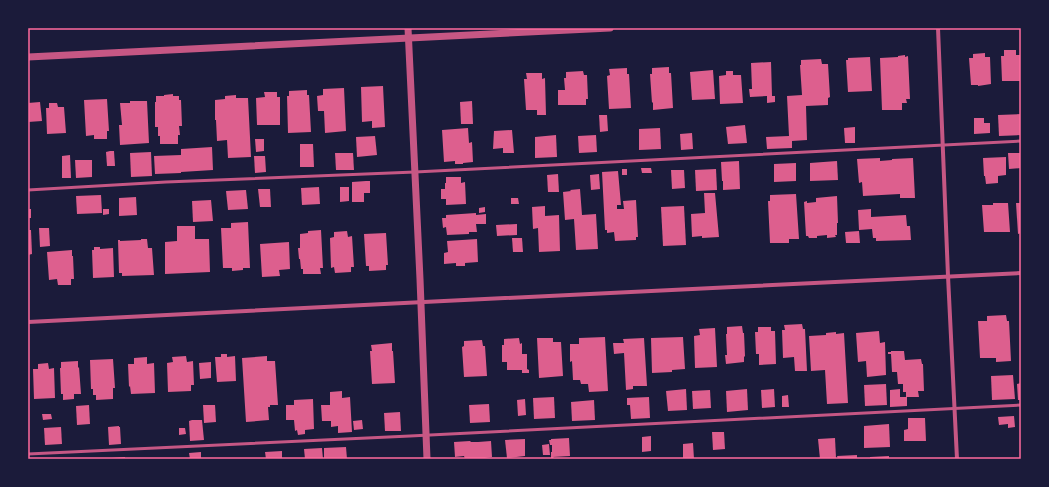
<svg xmlns="http://www.w3.org/2000/svg" width="1049" height="487" font-family="'Open Sans',sans-serif">
	<style>
		.building { fill: #dd5f8e }
		.lines { fill: none; stroke-linecap: round; stroke-linejoin: round }
		.service { stroke: #c65784; stroke-width: 3 }
		.minor { stroke: #c65784; stroke-width: 4 }
		.tertiary { stroke: #c65784; stroke-width: 7 }
		.neatline { fill: none; stroke: #ff6b9d; stroke-width: 1.5 }
	</style>
	<rect width="100%" height="100%" fill="#1b1b3a"/>
	<g class="building">
		<path d="M1004,50H1016V55H1021V81H1002L1001,56H1004Z"/>
		<path d="M985,53V57H990L991,84L978,86V85H971L969,58H973V54Z"/>
		<path d="M905,55V57L908,56L910,99H906L907,103H902V110H882L880,58L898,57V56Z"/>
		<path d="M870,57L872,91L848,92L846,60H848V58Z"/>
		<path d="M821,59L822,64H828L830,97L828,98V105L806,106L807,140L792,141V148L767,149L766,137L789,136L787,96L802,95L800,65H801V60Z"/>
		<path d="M771,62L772,96H775V102L767,103V96L750,97L749,89H752L751,63Z"/>
		<path d="M669,67V73H671L673,108L653,110V102L652,103L650,74H652V68Z"/>
		<path d="M627,68V74H629L631,108L609,109L607,76L610,75L609,69Z"/>
		<path d="M713,70L715,99L692,100L690,72Z"/>
		<path d="M583,71L584,75H587L588,99H586V105H558V90H565L564,78H566V72Z"/>
		<path d="M726,71H733V75H741L743,103L720,104L719,76L726,75Z"/>
		<path d="M526,73H542V79L545,78L546,115H537V110H526L524,79H527Z"/>
		<path d="M383,86L385,127L372,128V121L362,122L361,87Z"/>
		<path d="M344,88L346,131L325,133L324,111H318L317,96L323,95V89Z"/>
		<path d="M307,90V95H309L311,132L288,133L287,96H289V91Z"/>
		<path d="M264,92H277V97H280V125H257L256,98L265,97Z"/>
		<path d="M173,94V96H179V100H181L182,126H179L180,135H178V144H160V136H158V127H155V102H156V96H164V95Z"/>
		<path d="M236,95V98H248L251,157L228,158L227,140L217,141L216,120H215V100L225,99V96Z"/>
		<path d="M107,99L109,131H107V139H94V135L86,136L84,100Z"/>
		<path d="M130,101H147L149,143L120,145L119,125H122L120,103H130Z"/>
		<path d="M472,101L473,124H461L460,102Z"/>
		<path d="M40,102L42,121L28,122V103Z"/>
		<path d="M49,103H57L58,107H64L66,133L47,134L46,108H49Z"/>
		<path d="M1021,114V135L999,136L998,115Z"/>
		<path d="M599,115H607L608,131L600,132Z"/>
		<path d="M974,118H984V123H990V133L974,134Z"/>
		<path d="M745,125L747,143L728,144L726,127Z"/>
		<path d="M855,127V143H845L844,128Z"/>
		<path d="M468,128L469,143L472,142L473,162L463,163V164H455V161L444,162L442,130Z"/>
		<path d="M660,128L661,149L639,150V129Z"/>
		<path d="M512,130L514,153H503V148L493,149L494,131Z"/>
		<path d="M692,133L693,149L681,150L680,134Z"/>
		<path d="M556,135L557,157L535,158V137Z"/>
		<path d="M596,135L597,152L579,153L578,136Z"/>
		<path d="M375,136L377,155L357,157L356,137Z"/>
		<path d="M255,139H264V151L256,152Z"/>
		<path d="M300,144H313L314,167H300Z"/>
		<path d="M212,147L213,170L181,172V173L155,174L154,156L181,155V149Z"/>
		<path d="M110,151H114L115,166H107L106,152Z"/>
		<path d="M151,152L152,176L131,177L130,153Z"/>
		<path d="M335,153H353L354,170H336Z"/>
		<path d="M1008,153H1020L1021,168L1009,169Z"/>
		<path d="M70,155L71,178H62V156Z"/>
		<path d="M254,156H265L266,172L255,173Z"/>
		<path d="M1006,157V175L998,176V183L986,184L985,176H984L983,158Z"/>
		<path d="M880,158V161L892,160V159L913,158L915,198H900V194L863,196L862,182L859,183L857,159Z"/>
		<path d="M75,160H92V177L76,178Z"/>
		<path d="M739,161L740,189L723,190V181H722L721,162Z"/>
		<path d="M837,161L838,180L810,181V163Z"/>
		<path d="M796,163V181L774,182V164Z"/>
		<path d="M641,168H651L652,173H642Z"/>
		<rect x="622" y="169" width="5" height="6"/>
		<path d="M716,169L717,190L696,191L695,170Z"/>
		<path d="M671,170H684L685,188L672,189Z"/>
		<path d="M618,171L621,205H617V209H624L623,201L636,200L638,237H636V240L615,241L614,232L607,233V230H605L602,172Z"/>
		<path d="M558,174L559,192H548L547,175Z"/>
		<path d="M599,174L600,189L591,190L590,175Z"/>
		<path d="M446,177H461V183L465,182L466,204L446,205V199H441V189H445V183H446Z"/>
		<path d="M366,181H370V193H364V202H352V182Z"/>
		<path d="M319,187L320,204L302,205L301,188Z"/>
		<path d="M340,187H349V201L340,202Z"/>
		<path d="M258,189H270L271,207H260Z"/>
		<path d="M580,189L582,215L596,214L598,249L576,250L574,219L565,220L563,192L571,191L570,190Z"/>
		<path d="M245,190H246L248,209L228,210L226,191Z"/>
		<path d="M704,193H715L719,237L702,238V236L692,237L691,214L705,213Z"/>
		<path d="M796,194L799,239H789V243H770L768,201H770V195Z"/>
		<path d="M101,195L102,213L77,214L76,196Z"/>
		<path d="M837,196L838,223H837V235H835L836,237L827,238V235L817,236V238H809L808,236H806L804,202L807,201V203L816,202V198Z"/>
		<path d="M136,197L137,215L119,216V198Z"/>
		<path d="M511,198H518L519,204H511Z"/>
		<path d="M211,200L213,221L193,222L192,201Z"/>
		<path d="M993,203H1008L1010,232H984L982,205H993Z"/>
		<path d="M1016,203H1021V233L1018,234Z"/>
		<path d="M545,206V216L559,215L560,251L539,252L538,228L533,229L532,207Z"/>
		<path d="M684,206L686,245L663,246L661,207Z"/>
		<path d="M485,207V212L479,213V208Z"/>
		<rect x="28" y="209" width="3" height="9"/>
		<path d="M103,209H109V214L103,215Z"/>
		<path d="M871,209V217L906,215L907,226H910L911,240L876,241V238H873L872,229L859,230L858,210Z"/>
		<path d="M476,213V215L486,214V224H476L477,232H469V234L447,235L446,227L443,228L442,218H446V215Z"/>
		<path d="M248,222L250,268H243V270L232,271V268H223L221,228H231V223Z"/>
		<path d="M517,224V235L497,236L496,225Z"/>
		<path d="M177,226H195V239H209L210,272L165,274V242L177,241Z"/>
		<path d="M39,228H49L50,246L40,247Z"/>
		<path d="M28,230H31L32,254L28,255Z"/>
		<path d="M321,230L323,268H320L321,274H303V269H301L300,259H299L298,248H300V234L308,233V231Z"/>
		<path d="M347,231L348,237L352,236L354,267H351V272L335,273L334,267L331,268L330,238L334,237V232Z"/>
		<path d="M859,231L860,243H846L845,232Z"/>
		<path d="M386,233L388,265H386V270L369,271V266H366L364,234Z"/>
		<path d="M512,238H522L523,252H513Z"/>
		<path d="M141,239H147L148,248H152L154,275L122,276V273H119L118,240H120V241L141,240Z"/>
		<path d="M477,239L478,262L465,263V266H456V263L444,264V253L448,252L447,241Z"/>
		<path d="M289,242L290,269L279,270L280,276L262,277L260,244Z"/>
		<path d="M94,247H100V249L113,248L114,277L93,278L92,250H94Z"/>
		<path d="M72,250V256H73L74,279H71V285H58L57,279L49,280L47,252Z"/>
		<path d="M1006,315L1007,321H1009L1011,361L996,362V358H980L978,321H987V316Z"/>
		<path d="M802,324L803,329H805L807,371H795L794,357L783,358L782,330H785L784,325Z"/>
		<path d="M742,326L743,333H744L745,356L744,357V362L726,364L725,355H727L726,334H727V327Z"/>
		<path d="M758,327H771V331H775L776,364L759,365V354H756L755,332H758Z"/>
		<path d="M715,328L717,367L695,368L694,336L700,335L699,329Z"/>
		<path d="M879,331L880,343L885,342L886,375L867,377L866,361L858,362L856,333Z"/>
		<path d="M836,332V334L844,333L848,403L827,404L825,370L811,371L809,336L826,335V333Z"/>
		<path d="M605,337L608,391L589,392L588,384H581L580,380H573L572,361L570,362V344H579V338Z"/>
		<path d="M683,337L685,369L672,370V372L652,373L651,338Z"/>
		<path d="M519,338L520,344L522,343V354H527V369L529,370V373H522V370H507V362H502V345H504V339Z"/>
		<path d="M537,338H553V342H561L563,376L539,378Z"/>
		<path d="M644,338L647,386H633V389L626,390L624,353L614,354L613,343H624L623,339Z"/>
		<path d="M482,340L483,346H485L487,376L464,377L462,347L464,346V341Z"/>
		<path d="M392,343V351H393L395,383L372,384L370,351H372L371,345Z"/>
		<path d="M891,351H904L905,360L921,359L922,364H923L924,391H918L919,397H906V392H903V384H898L897,372H892L891,354H888V352H891Z"/>
		<path d="M221,354H227V357L235,356L236,381L217,382L215,357H221Z"/>
		<path d="M186,356L187,362L193,361L194,385H191V391L168,392L167,363L173,362L172,357Z"/>
		<path d="M267,356V361H275L278,405H270V407H268L269,420L246,422L242,358Z"/>
		<path d="M147,357V364L154,363L155,393L131,394L130,386L129,387L128,364H134V358Z"/>
		<path d="M113,359L115,388H113V399L96,400V395H93V389H91L90,360Z"/>
		<path d="M78,361V368L79,367L81,394H74V399L63,400V394H61L60,368H61V362Z"/>
		<path d="M211,362V378L200,379L199,363Z"/>
		<path d="M48,363L49,369L54,368L55,398L34,399L33,369H38V364Z"/>
		<path d="M1013,375L1015,399L992,400L991,376Z"/>
		<path d="M1021,383V400H1018L1017,384Z"/>
		<path d="M886,384L887,405L865,406L864,385Z"/>
		<path d="M686,389L687,410L668,411L666,391Z"/>
		<path d="M747,389L748,410L727,412L726,391Z"/>
		<path d="M774,389L775,407L762,408L761,390Z"/>
		<path d="M900,389V397H907V406L890,407V390Z"/>
		<path d="M710,390L711,408L693,409L692,391Z"/>
		<path d="M342,391V398L350,397L352,432L338,433V426L331,427V421H322L321,405H330V392Z"/>
		<path d="M788,395L789,407H782V396Z"/>
		<path d="M554,397L555,418L534,419L533,398Z"/>
		<path d="M649,397L650,418L631,419L630,405H627V398Z"/>
		<path d="M313,399L314,429L305,430V434L298,435L297,430L295,431L294,420H286V405H294V400Z"/>
		<path d="M525,399L526,415L518,416L517,400Z"/>
		<path d="M594,400L595,420L572,421L571,402Z"/>
		<path d="M489,404L490,422L470,423L469,405Z"/>
		<path d="M89,405L90,424L77,425L76,406Z"/>
		<path d="M203,405H215L216,422L204,423Z"/>
		<path d="M400,412L401,431H385L384,413Z"/>
		<path d="M42,414H51L52,419L43,420Z"/>
		<path d="M1014,416L1015,427L1008,428V424L999,425L998,417Z"/>
		<path d="M908,418H925L926,441H904V430L908,429Z"/>
		<path d="M192,420H202L204,440L190,441L189,421Z"/>
		<path d="M362,420L363,429L354,430L353,421Z"/>
		<path d="M889,424L890,447L864,448V426Z"/>
		<path d="M119,426V427H120L121,444L109,445L108,427Z"/>
		<path d="M61,427L62,444L45,445L44,428Z"/>
		<path d="M179,428H185L186,434L179,435Z"/>
		<path d="M712,432H724L725,449L713,450Z"/>
		<path d="M651,436V451L642,452V437Z"/>
		<path d="M569,438L570,456L553,457L554,458L551,459V452H552V445H550L549,440H551V439Z"/>
		<path d="M835,438L836,458L820,459L818,439Z"/>
		<path d="M525,439V456L507,458L505,440Z"/>
		<path d="M470,441L471,442H478L491,441L492,457L478,459H465L464,456L455,457L454,442Z"/>
		<path d="M693,443L694,459H683V444Z"/>
		<path d="M549,444L550,455H543L542,445Z"/>
		<path d="M346,447L347,459H324V448Z"/>
		<path d="M322,448L323,459H305L304,449Z"/>
		<path d="M282,451V459H266L265,452Z"/>
		<path d="M201,452V459H190L189,453Z"/>
		<path d="M857,455V459H838L837,456Z"/>
		<path d="M889,456V459H870V457Z"/>
		<path d="M125,457V459H112V458Z"/>
	</g>
	<g class="lines">
		<g class="service">
			<path d="M28,190L166,182L415,172L1021,141"/>
			<path d="M28,454L410,436L1021,405"/>
		</g>
		<g class="minor">
			<path d="M938,28L948,276L957,459"/>
			<path d="M28,322L444,301L1021,273"/>
		</g>
		<g class="tertiary">
			<path d="M408,28L420,279L427,459"/>
			<path d="M28,57L610,28"/>
		</g>
	</g>
	<rect width="1049" height="487" fill="none" stroke="#1b1b3a" stroke-width="58"/>
	<rect x="29" y="29" width="991" height="429" class="neatline"/>
</svg>
